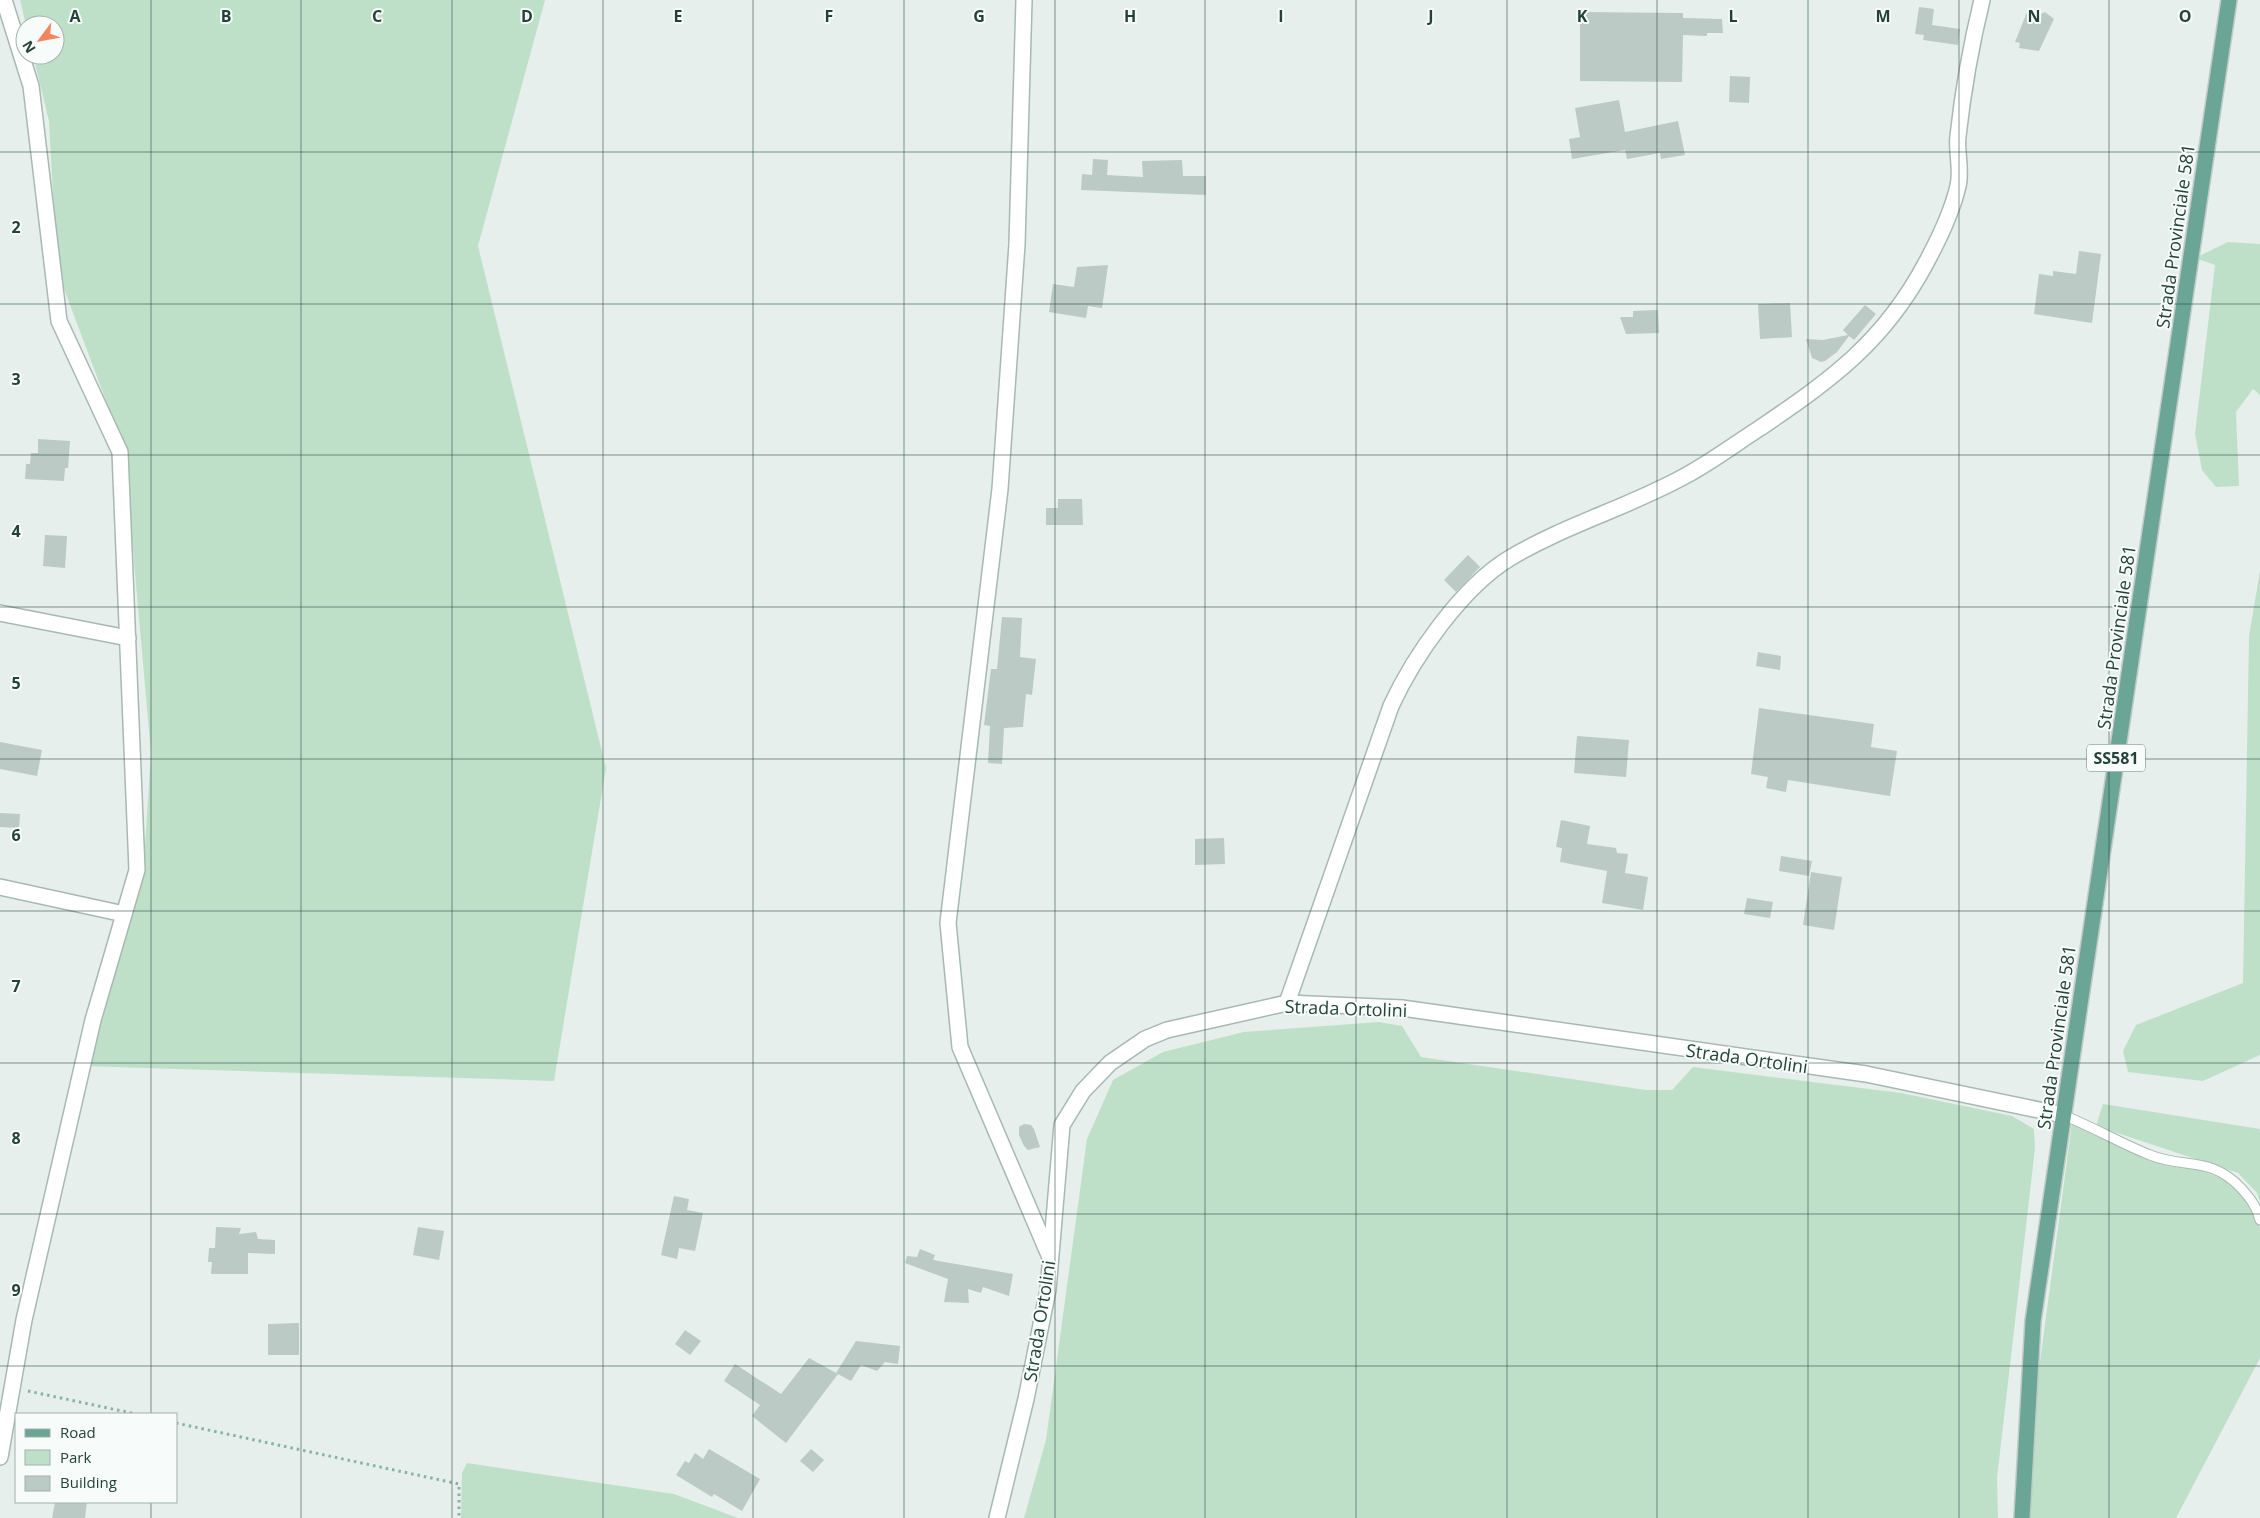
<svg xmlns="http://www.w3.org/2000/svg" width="2260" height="1518" font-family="'Open Sans',sans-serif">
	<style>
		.green { fill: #bfe0c8 }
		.building { fill: #bbcac4 }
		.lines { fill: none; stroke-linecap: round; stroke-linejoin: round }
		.lane-casing { stroke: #a8b8b2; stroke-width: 11 }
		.street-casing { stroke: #a8b8b2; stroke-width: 18 }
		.primary-casing { stroke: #c2cac8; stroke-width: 18 }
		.path { stroke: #86b3a5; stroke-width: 3; stroke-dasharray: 2.5 4; stroke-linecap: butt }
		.lane { stroke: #fff; stroke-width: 9 }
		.street { stroke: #fff; stroke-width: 15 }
		.primary { stroke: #6aa596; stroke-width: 15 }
		.grid { fill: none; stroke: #24423a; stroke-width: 1; stroke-opacity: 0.55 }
		.labels { text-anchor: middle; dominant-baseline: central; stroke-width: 4; stroke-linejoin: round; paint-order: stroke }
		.shield { fill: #f7fbf9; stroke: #637a73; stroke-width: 1 }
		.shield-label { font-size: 16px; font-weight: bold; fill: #24423a }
		.street-label { font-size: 18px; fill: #24423a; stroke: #f7fbf9 }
		.grid-label { font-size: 16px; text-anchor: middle; font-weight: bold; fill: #24423a; stroke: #f7fbf9; stroke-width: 4; stroke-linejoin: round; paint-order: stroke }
	</style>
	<rect width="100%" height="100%" fill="#e6efeb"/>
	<g class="green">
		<path d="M20,0H545L478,246L606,768L554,1081L83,1066L143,877L151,753L124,449L57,270L49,121L33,55H55V25H26Z"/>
		<path d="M2228,242L2260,244V395L2253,389L2236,412L2239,486L2216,487L2202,470L2195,434L2215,265L2195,258Z"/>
		<path d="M2260,571V1055L2203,1081L2128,1072L2123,1051L2136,1025L2243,983L2249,636Z"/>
		<path d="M1379,1022L1402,1026L1421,1057L1646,1090H1672L1693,1067L1901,1093L2012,1116L2034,1129L2035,1148L1997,1478L1998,1518H1024L1046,1440L1087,1139L1113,1080L1163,1052L1244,1032Z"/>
		<path d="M2103,1104L2260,1129V1202L2257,1193L2238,1173L2096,1126Z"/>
		<path d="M2072,1123L2229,1181L2250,1202L2260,1228V1358L2176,1518H2029V1444Z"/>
		<path d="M467,1463L674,1494L738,1518H461L462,1473Z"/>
	</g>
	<g class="building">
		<path d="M1919,7L1934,9L1932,25L1960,29L1958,45L1923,40L1924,35L1915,34Z"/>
		<path d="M1580,12L1683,13V18L1722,19L1723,33H1707V36L1683,35L1682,82L1580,81Z"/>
		<path d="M2027,12L2035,17L2045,12L2054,19L2039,51L2019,48L2020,43L2015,42Z"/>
		<path d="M1730,76L1750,77L1749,103L1729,102Z"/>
		<path d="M1619,100L1625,132L1678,121L1685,155L1661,159L1660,153L1627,159L1625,150L1572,159L1569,139L1580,137L1575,108Z"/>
		<path d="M1093,159L1108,160L1107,175L1143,177L1142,161L1182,160L1183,176H1206V195L1081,190L1082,174L1092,175Z"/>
		<path d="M2079,251L2101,254L2092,323L2034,314L2039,274L2053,276V271L2076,274Z"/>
		<path d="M1108,265L1102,308L1088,306L1086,318L1049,312L1053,284L1074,287L1077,267Z"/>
		<path d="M1790,303L1792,337L1760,339L1758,304Z"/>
		<path d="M1865,305L1876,314L1854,340L1849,336L1837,352L1825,361L1821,362L1812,358L1806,339L1823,340L1848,335L1843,330Z"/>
		<path d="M1658,310L1659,333L1626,334L1620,317H1633V311Z"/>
		<path d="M38,439L70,441L68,468H65L64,481L25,479L26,464H30L31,453H38Z"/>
		<path d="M1058,499H1082L1083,525H1046V508H1058Z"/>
		<path d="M45,535L67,536L65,568L43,566Z"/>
		<path d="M1468,555L1480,567L1456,592L1444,580Z"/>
		<path d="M1002,617L1022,618L1020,657L1036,659L1032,695L1026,694L1023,727L1004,728L1002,764L988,763L990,726L984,725L991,669H997Z"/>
		<path d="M1758,652L1781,656L1780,670L1756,666Z"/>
		<path d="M1759,708L1874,724L1871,747L1897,751L1890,796L1788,780L1786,792L1766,788L1768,777L1751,774Z"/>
		<path d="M1577,736L1629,740L1626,777L1574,773Z"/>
		<path d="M0,742L42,750L37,776L0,769Z"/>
		<path d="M0,813L20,814L19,828L0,827Z"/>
		<path d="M1561,820L1590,826L1587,844L1616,848L1617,853L1628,854L1625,873L1648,877L1643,910L1602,903L1607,871L1560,862L1562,848L1556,847Z"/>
		<path d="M1224,838L1225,864L1195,865V839Z"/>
		<path d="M1781,856L1812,861L1809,876L1779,871Z"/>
		<path d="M1811,872L1842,877L1834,930L1803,925Z"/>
		<path d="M1747,898L1773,902L1770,918L1744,914Z"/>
		<path d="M1024,1124L1031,1125L1034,1129L1040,1147L1028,1150L1024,1146L1019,1135V1127Z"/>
		<path d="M674,1196L689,1199L687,1210L703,1213L695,1251L679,1248L677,1259L661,1255Z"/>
		<path d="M216,1227L241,1228L239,1234L256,1232L258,1239L275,1240V1254L248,1253V1274H211L212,1262H208L209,1248H215Z"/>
		<path d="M418,1227L444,1231L439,1260L413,1255Z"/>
		<path d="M920,1249L935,1255L933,1260L1013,1274L1009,1296L983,1287L981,1293L968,1289L969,1303L944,1302L948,1279L905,1263L907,1256L917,1257Z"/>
		<path d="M299,1323V1355H268V1324Z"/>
		<path d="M685,1330L701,1341L690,1355L675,1344Z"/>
		<path d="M856,1341L900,1346L898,1364L885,1362L877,1371L861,1365L851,1381L836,1373Z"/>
		<path d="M809,1358L838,1374L786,1443L752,1416L760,1405L724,1381L735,1364L781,1394Z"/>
		<path d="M709,1449L760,1479L742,1511L714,1494L712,1497L676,1475L685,1461L689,1463L695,1453L703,1459Z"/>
		<path d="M811,1449L824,1460L813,1472L800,1461Z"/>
		<path d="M55,1502H87L85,1518H52Z"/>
	</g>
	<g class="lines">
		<defs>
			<path id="lane" d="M2063,1115C2093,1127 2120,1143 2150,1155C2185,1169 2211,1156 2241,1188C2250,1198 2257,1207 2260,1220"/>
			<g id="street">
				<path d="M1024,0L1017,244L1000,489L948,923L960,1047L1049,1255"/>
				<path d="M0,613L128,638"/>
				<path d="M0,887L124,914"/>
				<path d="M1287,1003L1391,706C1414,656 1462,587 1510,558C1565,525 1629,507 1685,476C1711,462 1735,444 1760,428C1832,379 1884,342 1926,263C1939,239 1952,212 1958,186C1962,170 1956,152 1958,136C1963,91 1971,45 1982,0"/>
				<path d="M0,1457L24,1320L93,1020L137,870L120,452L59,321L31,86L4,0"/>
				<path d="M997,1518L1026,1399L1048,1290L1062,1125L1083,1091L1110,1063L1145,1039L1167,1030L1287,1003L1402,1008L1866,1074L2063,1115"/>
			</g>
			<path id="primary" d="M2022,1518L2033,1321L2229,0"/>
		</defs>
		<use href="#lane" class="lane-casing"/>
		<use href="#street" class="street-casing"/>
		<use href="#primary" class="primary-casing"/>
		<g class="path">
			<path d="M28,1391L136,1414"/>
			<path d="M176,1423L459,1484V1518"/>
		</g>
		<use href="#lane" class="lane"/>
		<use href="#street" class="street"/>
		<use href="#primary" class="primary"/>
	</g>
	<path class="grid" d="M151,0V1414M301,0V1518M452,0V1518M603,0V1518M753,0V1518M904,0V1518M1055,0V1518M1205,0V1518M1356,0V1518M1507,0V1518M1657,0V1518M1808,0V1518M1959,0V1518M2109,0V1518M0,152H2260M0,304H2260M0,455H2260M0,607H2260M0,759H2260M0,911H2260M0,1063H2260M0,1214H2260M0,1366H2260M151,1502V1518"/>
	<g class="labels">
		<rect class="shield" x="2087" y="744.5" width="58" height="27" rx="4"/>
		<g class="shield-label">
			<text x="2116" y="758">SS581</text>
		</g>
		<g class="street-label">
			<text transform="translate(2175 236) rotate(-82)">Strada Provinciale 581</text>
			<text transform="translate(2116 637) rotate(-82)">Strada Provinciale 581</text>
			<text transform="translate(1346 1008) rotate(2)">Strada Ortolini</text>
			<text transform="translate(2056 1037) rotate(-82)">Strada Provinciale 581</text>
			<text transform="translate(1747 1058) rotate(8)">Strada Ortolini</text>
			<text transform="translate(1039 1321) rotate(-81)">Strada Ortolini</text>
		</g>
	</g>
	<g class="grid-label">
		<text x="75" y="22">A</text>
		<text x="226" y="22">B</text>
		<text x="377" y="22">C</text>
		<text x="527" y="22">D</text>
		<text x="678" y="22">E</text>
		<text x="829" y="22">F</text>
		<text x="979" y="22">G</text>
		<text x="1130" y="22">H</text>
		<text x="1281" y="22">I</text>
		<text x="1431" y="22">J</text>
		<text x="1582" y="22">K</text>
		<text x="1733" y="22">L</text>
		<text x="1883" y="22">M</text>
		<text x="2034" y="22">N</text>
		<text x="2185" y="22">O</text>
		<text x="16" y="233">2</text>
		<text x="16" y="385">3</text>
		<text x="16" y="537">4</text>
		<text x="16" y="689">5</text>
		<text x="16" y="841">6</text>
		<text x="16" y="992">7</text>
		<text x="16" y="1144">8</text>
		<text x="16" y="1296">9</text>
	</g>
	<rect x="15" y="1413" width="162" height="90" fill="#f7fbf9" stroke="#a3b1ad"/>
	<rect x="25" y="1429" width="25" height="8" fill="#6aa596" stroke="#a3b1ad"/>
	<text x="60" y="1438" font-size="15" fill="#24423a">Road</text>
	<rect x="25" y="1450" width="25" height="15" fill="#bfe0c8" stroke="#a3b1ad"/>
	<text x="60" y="1463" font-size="15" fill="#24423a">Park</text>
	<rect x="25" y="1476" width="25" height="15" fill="#bbcac4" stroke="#a3b1ad"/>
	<text x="60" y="1488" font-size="15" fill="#24423a">Building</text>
	<g transform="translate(40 40) rotate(238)"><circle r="24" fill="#f7fbf9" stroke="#a3b1ad"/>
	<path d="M0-4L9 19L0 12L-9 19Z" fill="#f4845f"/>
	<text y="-8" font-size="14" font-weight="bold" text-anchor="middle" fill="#24423a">N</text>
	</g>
</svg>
